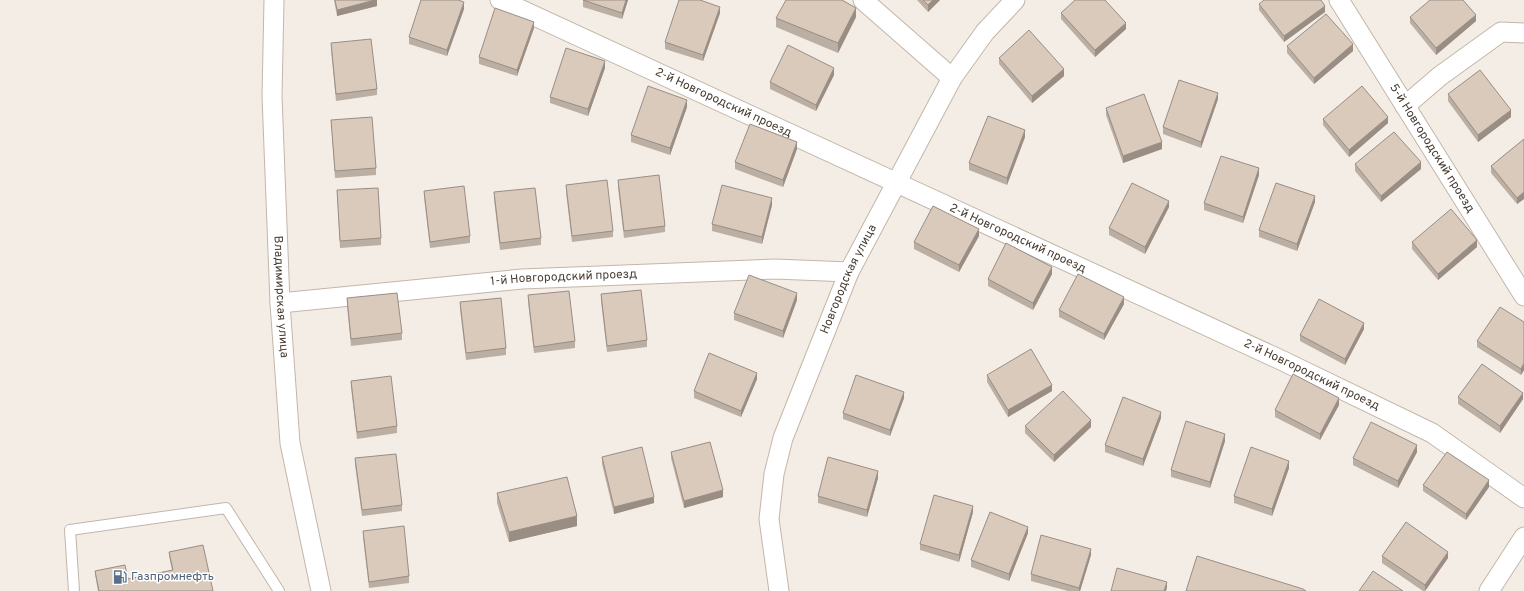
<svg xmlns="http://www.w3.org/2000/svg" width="1524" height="591" font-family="Overpass,sans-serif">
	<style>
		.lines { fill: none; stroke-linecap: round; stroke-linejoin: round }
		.service-casing { stroke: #c3b6a9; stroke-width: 12 }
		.minor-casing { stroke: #c3b6a9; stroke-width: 21 }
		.service { stroke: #fff; stroke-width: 10 }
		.minor { stroke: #fff; stroke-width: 19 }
		.wall { fill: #bbaea2 }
		.shaded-wall { fill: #998d84 }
		.building { fill: #dacabc; stroke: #998d84 }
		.labels { text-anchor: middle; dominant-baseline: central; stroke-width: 3; stroke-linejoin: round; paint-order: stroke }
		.street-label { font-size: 12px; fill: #473d34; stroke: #fff }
		.service-label { font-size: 12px; fill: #4e5e75; stroke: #fff; text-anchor: start }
	</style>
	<rect width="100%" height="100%" fill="#f4ede5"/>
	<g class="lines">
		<defs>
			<path id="service" d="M74,591L70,530L226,508L279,591"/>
			<g id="minor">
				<path id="s1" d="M274,0L272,96L280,303L290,443L321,591"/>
				<path id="s2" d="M500,0L1283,361L1432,433L1524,498"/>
				<path d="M863,0L952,78"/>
				<path id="s3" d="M1339,0L1524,296"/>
				<path d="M1405,106L1440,76L1501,32L1524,33"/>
				<path id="s4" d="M280,303L522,279L775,269L849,272"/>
				<path id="s5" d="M779,591L769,519L774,474L783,438L849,272L952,78L985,32L1015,0"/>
				<path d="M1489,591L1524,537"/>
			</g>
		</defs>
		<use href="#service" class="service-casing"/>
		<use href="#minor" class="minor-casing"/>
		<use href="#service" class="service"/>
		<use href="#minor" class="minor"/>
	</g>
	<g class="wall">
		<path d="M334,0H377V6L337,16Z"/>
		<path d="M583,0H628L622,19L583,7Z"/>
		<path d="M917,0H940L928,12Z"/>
		<path d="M1259,4L1325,12L1284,42L1259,10Z"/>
		<path d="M464,9L447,56L409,44V37Z"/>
		<path d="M720,13L703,61L665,49V42Z"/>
		<path d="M1061,13L1126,29L1095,57L1061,19Z"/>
		<path d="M856,17L838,53L776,27V18Z"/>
		<path d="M1410,17L1476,21L1436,55L1410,23Z"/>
		<path d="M534,28L517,76L479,64V57Z"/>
		<path d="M331,43L377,89V95L336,101L331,49Z"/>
		<path d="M1287,46L1353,51L1314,84L1287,53Z"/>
		<path d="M999,58L1064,76L1032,103L999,64Z"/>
		<path d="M605,68L588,116L550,103V97Z"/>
		<path d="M834,75L816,111L770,89V82Z"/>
		<path d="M1448,94L1511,117L1478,142L1448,101Z"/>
		<path d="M1218,99L1201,148L1163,134V127Z"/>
		<path d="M687,107L670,155L631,142V135Z"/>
		<path d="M1106,108L1162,149L1123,163L1106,115Z"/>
		<path d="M1323,119L1388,123L1349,157L1323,125Z"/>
		<path d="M331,120L376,168V175L335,178Z"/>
		<path d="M1025,137L1007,185L969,170V163Z"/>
		<path d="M1524,139V199L1517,204L1491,173V166Z"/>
		<path d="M797,149L783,187L735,169V162Z"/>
		<path d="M1355,164L1421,169L1381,202L1355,171Z"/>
		<path d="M1259,175L1243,223L1204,210V203Z"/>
		<path d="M618,180L665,226V232L624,238L618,187Z"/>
		<path d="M566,185L613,231V237L572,242L566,192Z"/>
		<path d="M337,190L381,238V245L340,248Z"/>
		<path d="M424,191L470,236V243L430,248L424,197Z"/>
		<path d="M494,192L541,238V245L500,250L494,199Z"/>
		<path d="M1315,202L1297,251L1259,237V230Z"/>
		<path d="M772,205L762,244L712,231V224Z"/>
		<path d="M1169,207L1145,254L1109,235V228Z"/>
		<path d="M979,236L959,272L914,249V242Z"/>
		<path d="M1412,242L1477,247L1438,280L1412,249Z"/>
		<path d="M1052,274L1033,310L988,286V279Z"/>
		<path d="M601,294L647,340V347L607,352L601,301Z"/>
		<path d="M528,295L575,341V348L534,353L528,302Z"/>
		<path d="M347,298L402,333V340L351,346L347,305Z"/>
		<path d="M797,300L783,338L734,320V313Z"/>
		<path d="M460,302L506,348V355L466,360L460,309Z"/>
		<path d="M1124,304L1104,340L1059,317V310Z"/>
		<path d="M1524,322V370L1521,375L1477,347V341Z"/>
		<path d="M1364,329L1345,365L1300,341V335Z"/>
		<path d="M987,375L1052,391L1008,417L987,382Z"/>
		<path d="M757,379L741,417L694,398V391Z"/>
		<path d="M351,381L397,426V433L357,439L351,387Z"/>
		<path d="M1458,397L1523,399L1500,433L1458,404Z"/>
		<path d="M904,398L890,436L843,419V413Z"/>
		<path d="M1339,405L1320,440L1275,417V410Z"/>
		<path d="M1161,418L1143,466L1105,452V445Z"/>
		<path d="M1025,426L1091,427L1054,462L1025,433Z"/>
		<path d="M1225,441L1210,488L1171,477V470Z"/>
		<path d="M671,452L723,497L684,508L671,458Z"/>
		<path d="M1417,452L1398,488L1353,465V458Z"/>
		<path d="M602,457L654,503L614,514L602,464Z"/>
		<path d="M355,458L402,505V511L362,516L355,465Z"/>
		<path d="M1289,468L1272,516L1234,503V496Z"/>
		<path d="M878,478L867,517L818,503V496Z"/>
		<path d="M1423,485L1489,487L1466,520L1423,491Z"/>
		<path d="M497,493L577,526L509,542L497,503Z"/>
		<path d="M973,512L959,562L920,550V544Z"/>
		<path d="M363,531L409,576V583L369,588L363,537Z"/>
		<path d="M1028,533L1009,581L971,567V560Z"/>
		<path d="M169,552L213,591H98L95,574V571L128,579L172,570L169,556Z"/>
		<path d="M1091,555L1080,591H1068L1031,581V574Z"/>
		<path d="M1382,556L1448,558L1425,591H1423L1382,563Z"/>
	</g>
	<g class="shaded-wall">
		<path d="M375,0H377V6L337,16V10Z"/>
		<path d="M626,0H628L622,19V13Z"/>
		<path d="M933,0H940L928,12V5Z"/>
		<path d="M464,2V9L447,56V50Z"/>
		<path d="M1325,6V12L1284,42V36Z"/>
		<path d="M720,7V13L703,61V55Z"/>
		<path d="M856,8V17L838,53V43Z"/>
		<path d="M1476,15V21L1436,55V48Z"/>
		<path d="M534,22V28L517,76V70Z"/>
		<path d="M1126,23V29L1095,57V50Z"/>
		<path d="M1353,44V51L1314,84V78Z"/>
		<path d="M605,61V68L588,116V109Z"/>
		<path d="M834,68V75L816,111V105Z"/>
		<path d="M1064,69V76L1032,103V96Z"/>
		<path d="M1218,93V99L1201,148V142Z"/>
		<path d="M687,100V107L670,155V148Z"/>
		<path d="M1511,110V117L1478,142V135Z"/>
		<path d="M1388,117V123L1349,157V150Z"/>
		<path d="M1025,130V137L1007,185V178Z"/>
		<path d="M797,142V149L783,187V180Z"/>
		<path d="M1162,142V149L1123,163V156Z"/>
		<path d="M1421,162V169L1381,202V196Z"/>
		<path d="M1259,168V175L1243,223V217Z"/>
		<path d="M1524,192V199L1517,204V198Z"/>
		<path d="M1315,196V202L1297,251V244Z"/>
		<path d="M772,198V205L762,244V237Z"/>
		<path d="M1169,201V207L1145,254V247Z"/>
		<path d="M979,229V236L959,272V265Z"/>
		<path d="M1477,240V247L1438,280V274Z"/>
		<path d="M1052,267V274L1033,310V303Z"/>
		<path d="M797,293V300L783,338V331Z"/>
		<path d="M1124,297V304L1104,340V334Z"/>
		<path d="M1364,323V329L1345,365V359Z"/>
		<path d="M1524,363V370L1521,375V369Z"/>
		<path d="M757,373V379L741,417V411Z"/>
		<path d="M1052,385V391L1008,417V410Z"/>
		<path d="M904,392V398L890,436V430Z"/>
		<path d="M1523,393V399L1500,433V426Z"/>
		<path d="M1339,398V405L1320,440V434Z"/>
		<path d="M1161,412V418L1143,466V459Z"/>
		<path d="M1091,420V427L1054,462V455Z"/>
		<path d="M1225,434V441L1210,488V482Z"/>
		<path d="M1417,445V452L1398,488V481Z"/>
		<path d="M1289,461V468L1272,516V509Z"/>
		<path d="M878,471V478L867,517V510Z"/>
		<path d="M1489,480V487L1466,520V514Z"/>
		<path d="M723,490V497L684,508V501Z"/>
		<path d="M654,497V503L614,514V507Z"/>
		<path d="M973,506V512L959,562V555Z"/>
		<path d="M577,516V526L509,542V532Z"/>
		<path d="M1028,527V533L1009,581V574Z"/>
		<path d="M1091,549V555L1080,591H1079V588Z"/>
		<path d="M1448,552V558L1425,591V585Z"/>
		<path d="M1167,582V588L1166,591H1164Z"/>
	</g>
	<g class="building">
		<path d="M335,0H375L337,10Z"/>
		<path d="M421,0H458L464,2L447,50L409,37Z"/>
		<path d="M583,0H626L622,13Z"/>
		<path d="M679,0H700L720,7L703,55L665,42Z"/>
		<path d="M786,0H842L856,8L838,43L776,18Z"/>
		<path d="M923,0H933L928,5Z"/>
		<path d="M1075,0H1105L1126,23L1095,50L1061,13Z"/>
		<path d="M1264,0H1321L1325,6L1284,36L1259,4Z"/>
		<path d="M1430,0H1463L1476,15L1436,48L1410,17Z"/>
		<path d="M495,8L534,22L517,70L479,57Z"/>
		<path d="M1326,14L1353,44L1314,78L1287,46Z"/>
		<path d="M1029,30L1064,69L1032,96L999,58Z"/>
		<path d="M371,39L377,89L336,94L331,43Z"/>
		<path d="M788,45L834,68L816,105L770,82Z"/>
		<path d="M566,48L605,61L588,109L550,97Z"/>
		<path d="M1480,70L1511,110L1478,135L1448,94Z"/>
		<path d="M1179,80L1218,93L1201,142L1163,127Z"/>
		<path d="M648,86L687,100L670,148L631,135Z"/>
		<path d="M1362,86L1388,117L1349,150L1323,119Z"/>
		<path d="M1144,94L1162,142L1123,156L1106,108Z"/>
		<path d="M988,116L1025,130L1007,178L969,163Z"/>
		<path d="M372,117L376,168L335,171L331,120Z"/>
		<path d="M750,124L797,142L783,180L735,162Z"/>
		<path d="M1394,132L1421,162L1381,196L1355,164Z"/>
		<path d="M1524,139V192L1517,198L1491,166Z"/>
		<path d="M1221,156L1259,168L1243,217L1204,203Z"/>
		<path d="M659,175L665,226L624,231L618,180Z"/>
		<path d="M607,180L613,231L572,236L566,185Z"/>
		<path d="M1132,183L1169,201L1145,247L1109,228Z"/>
		<path d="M1276,183L1315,196L1297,244L1259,230Z"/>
		<path d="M722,185L772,198L762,237L712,224Z"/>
		<path d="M464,186L470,236L430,242L424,191Z"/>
		<path d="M378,188L381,238L340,241L337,190Z"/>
		<path d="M535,188L541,238L500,243L494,192Z"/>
		<path d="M933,206L979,229L959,265L914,242Z"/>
		<path d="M1451,209L1477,240L1438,274L1412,242Z"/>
		<path d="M1006,243L1052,267L1033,303L988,279Z"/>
		<path d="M1078,274L1124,297L1104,334L1059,310Z"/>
		<path d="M749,275L797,293L783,331L734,313Z"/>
		<path d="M641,290L647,340L607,346L601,294Z"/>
		<path d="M569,291L575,341L534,347L528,295Z"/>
		<path d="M397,293L402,333L351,339L347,298Z"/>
		<path d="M501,298L506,348L466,353L460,302Z"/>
		<path d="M1319,299L1364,323L1345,359L1300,335Z"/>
		<path d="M1500,307L1524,322V363L1521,369L1477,341Z"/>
		<path d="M1031,349L1052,385L1008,410L987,375Z"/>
		<path d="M709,353L757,373L741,411L694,391Z"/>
		<path d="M1482,364L1523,393L1500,426L1458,397Z"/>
		<path d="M1293,374L1339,398L1320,434L1275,410Z"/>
		<path d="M856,375L904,392L890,430L843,413Z"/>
		<path d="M391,376L397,426L357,432L351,381Z"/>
		<path d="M1063,391L1091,420L1054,455L1025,426Z"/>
		<path d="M1123,397L1161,412L1143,459L1105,445Z"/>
		<path d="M1186,421L1225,434L1210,482L1171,470Z"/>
		<path d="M1371,422L1417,445L1398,481L1353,458Z"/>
		<path d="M710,442L723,490L684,501L671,452Z"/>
		<path d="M642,447L654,497L614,507L602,457Z"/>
		<path d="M1251,447L1289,461L1272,509L1234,496Z"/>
		<path d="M1447,452L1489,480L1466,514L1423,485Z"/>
		<path d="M396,454L402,505L362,510L355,458Z"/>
		<path d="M828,457L878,471L867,510L818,496Z"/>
		<path d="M567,477L577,516L509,532L497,493Z"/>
		<path d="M934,495L973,506L959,555L920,544Z"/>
		<path d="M990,512L1028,527L1009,574L971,560Z"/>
		<path d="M1406,522L1448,552L1425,585L1382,556Z"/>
		<path d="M404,526L409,576L369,582L363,531Z"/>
		<path d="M1041,535L1091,549L1079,588L1031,574Z"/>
		<path d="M203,545L213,591H99L95,571L125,565L128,579L173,570L169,552Z"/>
		<path d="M1197,556L1303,589L1306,591H1186Z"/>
		<path d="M1117,568L1167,582L1164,591H1111Z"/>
		<path d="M1373,571L1403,591H1359Z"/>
	</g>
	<defs>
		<symbol id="fuel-bare" viewBox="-9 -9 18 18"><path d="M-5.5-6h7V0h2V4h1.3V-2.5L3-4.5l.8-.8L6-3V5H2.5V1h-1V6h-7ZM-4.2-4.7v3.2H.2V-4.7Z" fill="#5c6f8a" stroke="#fff" stroke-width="2.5" paint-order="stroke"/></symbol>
	</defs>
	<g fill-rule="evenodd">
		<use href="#fuel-bare" x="110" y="567" width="20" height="20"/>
	</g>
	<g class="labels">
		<g class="street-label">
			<text stroke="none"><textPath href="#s2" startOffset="246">2-й Новгородский проезд</textPath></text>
			<text stroke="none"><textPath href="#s3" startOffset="175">5-й Новгородский проезд</textPath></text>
			<text stroke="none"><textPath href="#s2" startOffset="570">2-й Новгородский проезд</textPath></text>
			<text stroke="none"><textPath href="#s4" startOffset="285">1-й Новгородский проезд</textPath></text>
			<text stroke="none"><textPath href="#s5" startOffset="327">Новгородская улица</textPath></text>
			<text stroke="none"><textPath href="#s1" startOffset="297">Владимирская улица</textPath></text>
			<text stroke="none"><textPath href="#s2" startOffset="894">2-й Новгородский проезд</textPath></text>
		</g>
		<g class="service-label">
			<text x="131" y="577">Газпромнефть</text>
		</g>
	</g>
</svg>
